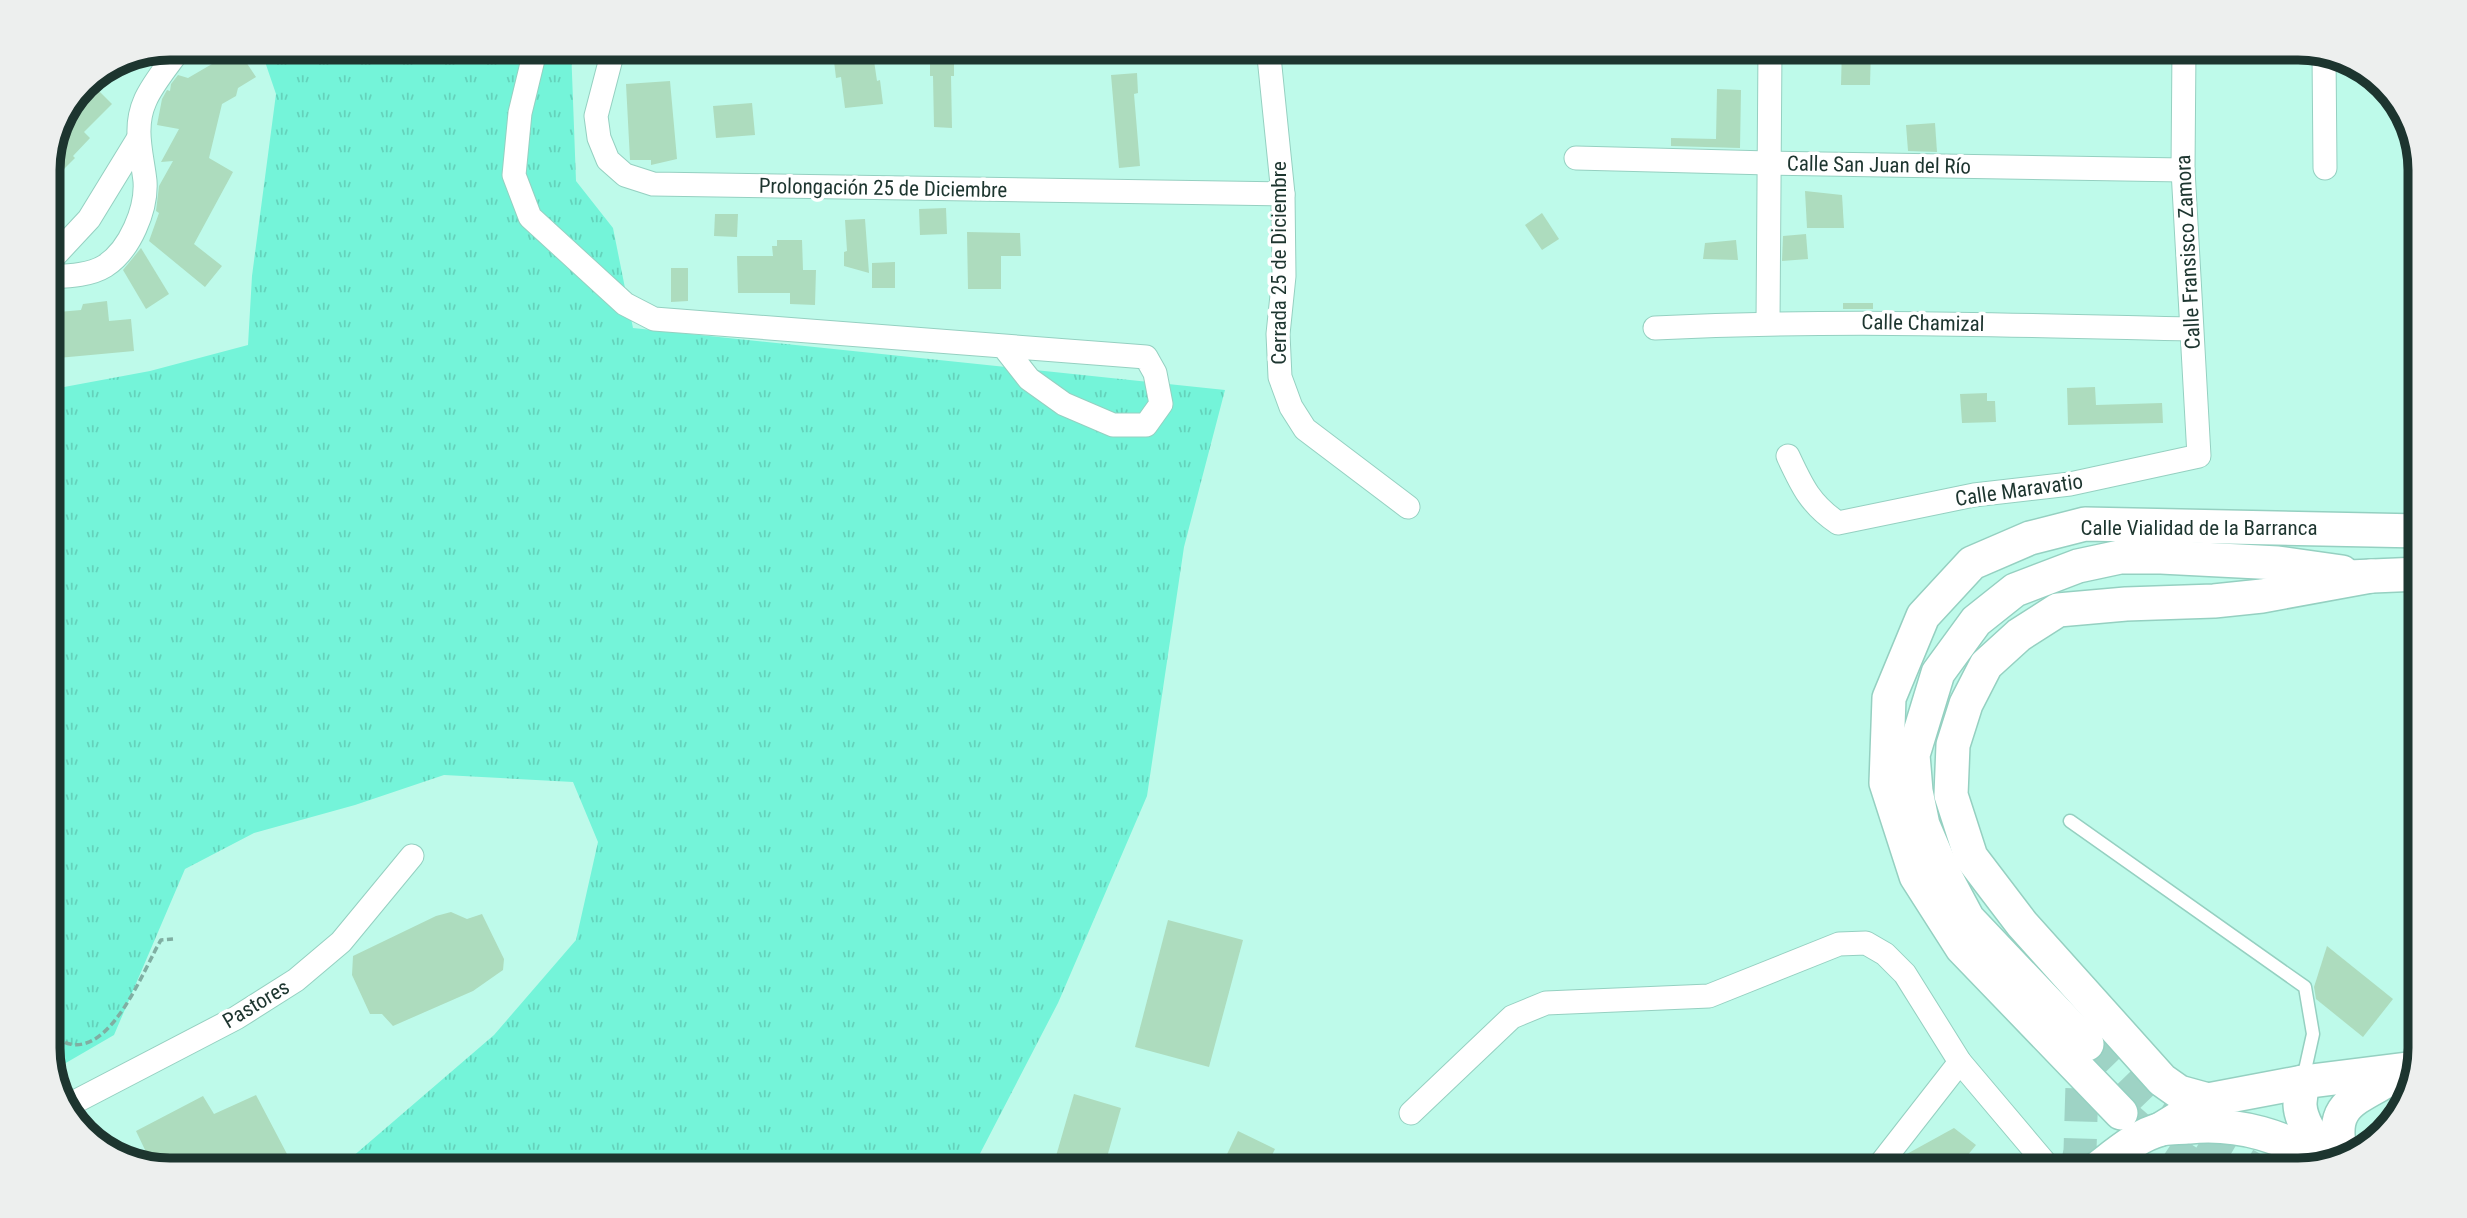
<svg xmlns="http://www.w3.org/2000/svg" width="2467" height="1218" font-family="'Roboto Condensed',sans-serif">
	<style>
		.grass { fill: url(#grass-tufts) }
		.building { fill: #addcbe }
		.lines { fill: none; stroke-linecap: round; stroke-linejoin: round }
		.secondary-tunnel { stroke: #9ed3c5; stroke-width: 33; stroke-dasharray: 33 17; stroke-linecap: butt }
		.lane-casing { stroke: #95d0c1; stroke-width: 15 }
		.street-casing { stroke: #95d0c1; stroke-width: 25 }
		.secondary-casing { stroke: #95d0c1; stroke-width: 36 }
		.path { stroke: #80aea2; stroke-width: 3.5; stroke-dasharray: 7 3.5; stroke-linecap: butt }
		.lane { stroke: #fff; stroke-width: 12 }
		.street { stroke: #fff; stroke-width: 23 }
		.secondary { stroke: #fff; stroke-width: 33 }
		.labels { text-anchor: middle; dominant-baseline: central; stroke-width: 7; stroke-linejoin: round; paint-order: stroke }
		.street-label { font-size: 21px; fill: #1d352f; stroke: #fff }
		.rim { fill: none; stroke: #1d352f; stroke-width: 9 }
	</style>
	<defs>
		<pattern id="grass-tufts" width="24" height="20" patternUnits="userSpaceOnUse" patternTransform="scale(1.75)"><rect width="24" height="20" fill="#74f4d9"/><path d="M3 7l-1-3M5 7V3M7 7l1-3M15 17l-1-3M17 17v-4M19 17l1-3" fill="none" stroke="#64d2bb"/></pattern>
	</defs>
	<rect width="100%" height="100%" fill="#befaea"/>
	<path class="grass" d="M260,47H571L576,181L613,228L633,328L1225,390L1184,547L1147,796L1058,1003L971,1171H332L344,1164L494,1035L576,940L598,842L573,782L444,775L355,805L254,833L185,869L114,1035L52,1071L48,1057V390L150,371L248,345L252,276L276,94Z"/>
	<g class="building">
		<path d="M217,47H245L242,56L256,77L238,88L236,96L222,104L209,158L233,172L194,244L222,266L205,287L149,241L159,213L156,211L159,186L173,161L161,162L179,129L157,125L162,99L167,90L170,91L171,84L178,75L188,78L212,64Z"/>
		<path d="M838,47H872L877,81L880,80L883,104L845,108L841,77L836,78L834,61L840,60Z"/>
		<path d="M1842,47H1871L1870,85H1841Z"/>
		<path d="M954,48V76H951L952,128L934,127L933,76H930V49Z"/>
		<path d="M1137,73L1138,93L1134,94L1140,166L1119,168L1111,75Z"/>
		<path d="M88,80L112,104L84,132L90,138L73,156L75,158L47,186V162L83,83Z"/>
		<path d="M670,81L677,159L651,165V160H630L626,84Z"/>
		<path d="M1717,89L1741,90L1740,148L1671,146V138L1716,139Z"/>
		<path d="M752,103L755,135L716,138L713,106Z"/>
		<path d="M1935,123L1937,152L1908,151L1906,125Z"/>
		<path d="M1805,191L1842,195L1844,228H1807Z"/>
		<path d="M946,208L947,234L920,235L919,209Z"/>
		<path d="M1542,213L1559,239L1542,250L1525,225Z"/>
		<path d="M715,214H738L737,237L714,236Z"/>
		<path d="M865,219L869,273L844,266V252L847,251L845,220Z"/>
		<path d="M967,232L1020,233L1021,256H1001V289H968Z"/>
		<path d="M1806,234L1808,259L1782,261L1783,236Z"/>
		<path d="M777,240H802L803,270H816L815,305L790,304V293H738L737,256H773L772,246H777Z"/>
		<path d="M1736,240L1738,260L1703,259L1705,243Z"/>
		<path d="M141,248L169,294L146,309L123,270Z"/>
		<path d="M895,262V288H872V263Z"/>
		<path d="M671,268H688V301L671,302Z"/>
		<path d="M107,301L109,321L131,319L134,351L47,359V313L81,310L83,304Z"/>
		<rect x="1843" y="303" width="30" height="6"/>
		<path d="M2095,387L2096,405L2162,403L2163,423L2068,425L2067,388Z"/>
		<path d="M1987,393V401H1995L1996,422L1962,423L1960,394Z"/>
		<path d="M451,912L467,919L482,914L504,959L503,970L473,991L393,1026L382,1014H370L352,975L353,956L436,916Z"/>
		<path d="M1168,920L1243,940L1209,1067L1135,1047Z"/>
		<path d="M2327,946L2393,999L2363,1037L2316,999L2314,987Z"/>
		<path d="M1074,1094L1121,1108L1103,1171H1079L1054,1163Z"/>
		<path d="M256,1095L287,1154L266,1171H169L125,1160L146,1152L136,1131L203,1096L214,1114Z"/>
		<path d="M1954,1128L1976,1145L1967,1156L1986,1171H1893L1905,1155Z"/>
		<path d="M1238,1131L1275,1149L1264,1171H1219Z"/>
	</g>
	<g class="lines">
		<g class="secondary-tunnel">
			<path d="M2087,1044L2148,1107L2257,1171"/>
			<path d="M2128,1119L2144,1133L2202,1171"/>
			<path d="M2076,1171L2080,1151L2083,1051"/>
		</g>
		<defs>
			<path id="lane" d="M2070,821L2305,987L2313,1034L2303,1079"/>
			<g id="street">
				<path d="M536,47L520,113L514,175L530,217L625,304L654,319L1146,357L1155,373L1161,404L1146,425H1113L1064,404L1029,379L1003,346"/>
				<path d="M614,47L596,116L599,138L608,160L625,175L653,184L1283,194"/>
				<path d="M1268,47L1283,194L1284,276L1278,334L1280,377L1291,407L1305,429L1408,507"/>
				<path d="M2324,53L2325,168"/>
				<path d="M1576,158L1769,163L2183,170"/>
				<path d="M47,264L89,219L138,139"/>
				<path d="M47,277C66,276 89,276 105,266C130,250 147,209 145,181C142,154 133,128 145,101C152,84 170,63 181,47"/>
				<path d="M1768,323L1770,47"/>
				<path d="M1655,328C1835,319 2012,325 2191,329"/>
				<path d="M1788,456C1802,486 1810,504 1838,523L1974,495L2070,484L2199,456L2183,170L2184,47"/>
				<path d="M65,1107L236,1018L296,980L341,942L412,856"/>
				<path d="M1411,1113L1512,1017L1546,1003L1709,996L1839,944L1866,943L1885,954L1905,974L1960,1062L2052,1171"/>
				<path d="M1875,1171L1960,1062"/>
			</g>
			<g id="secondary">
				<path d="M2349,577L2420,574"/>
				<path d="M2087,1044L1968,919L1943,872L1923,825L1916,791L1913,755L1938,673L1976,621L2015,590L2078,566L2120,557H2161L2278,563L2342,572"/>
				<path d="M2303,1082C2302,1089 2300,1097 2300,1105C2301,1125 2319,1145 2329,1161"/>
				<path d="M2208,1100L2179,1092L2162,1080L2022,924L1971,857L1951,795L1953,745L1966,704L1986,665L2019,635L2058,610L2126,604L2214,601L2262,596L2371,576"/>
				<path d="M2121,1113L1962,948L1916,876L1886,783L1889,698L1923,616L1972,563L2030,538L2085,524L2420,531"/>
				<path d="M2161,1129L2208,1100L2303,1082L2415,1068"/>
				<path d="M2342,1157C2327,1104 2355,1100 2393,1077"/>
				<path d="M2094,1171C2114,1156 2137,1135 2162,1129C2171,1127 2181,1128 2189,1127C2240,1122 2284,1137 2327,1162"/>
			</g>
		</defs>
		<use href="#lane" class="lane-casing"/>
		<use href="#street" class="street-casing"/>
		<use href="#secondary" class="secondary-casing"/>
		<path class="path" d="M48,1030C54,1034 62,1043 70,1044C113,1053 144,968 161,940L173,939"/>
		<use href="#lane" class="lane"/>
		<use href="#street" class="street"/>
		<use href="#secondary" class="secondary"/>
	</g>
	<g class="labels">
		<g class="street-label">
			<text transform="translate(1879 165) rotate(1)">Calle San Juan del Río</text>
			<text transform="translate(883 188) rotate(1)">Prolongación 25 de Diciembre</text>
			<text transform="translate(2188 252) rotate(-93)">Calle Fransisco Zamora</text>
			<text transform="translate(1279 263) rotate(-90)">Cerrada 25 de Diciembre</text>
			<text transform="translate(1923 323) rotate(1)">Calle Chamizal</text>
			<text transform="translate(2019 490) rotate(-8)">Calle Maravatio</text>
			<text x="2199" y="528">Calle Vialidad de la Barranca</text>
			<text transform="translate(256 1004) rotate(-31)">Pastores</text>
		</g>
	</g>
	<path d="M0 0H2467V1218H0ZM170 60H2298A110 110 0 0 1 2408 170V1048A110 110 0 0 1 2298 1158H170A110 110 0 0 1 60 1048V170A110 110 0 0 1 170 60Z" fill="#edefee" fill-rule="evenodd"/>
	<path class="rim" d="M170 60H2298A110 110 0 0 1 2408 170V1048A110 110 0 0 1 2298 1158H170A110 110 0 0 1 60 1048V170A110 110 0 0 1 170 60Z"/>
</svg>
